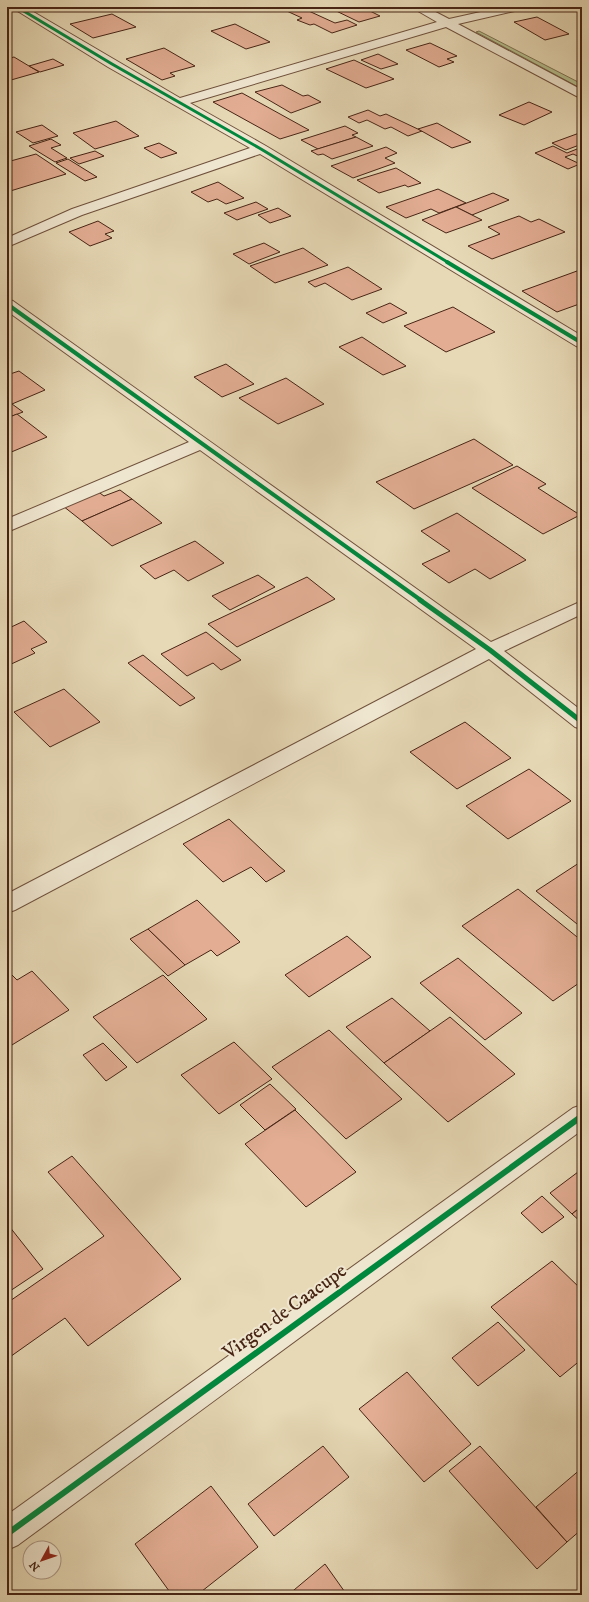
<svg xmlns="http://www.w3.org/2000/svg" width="589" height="1602" font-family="'IM FELL DW Pica',serif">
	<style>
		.green { fill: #b5bf8e; stroke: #7e7251 }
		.building { fill: #e2ad93; stroke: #472414 }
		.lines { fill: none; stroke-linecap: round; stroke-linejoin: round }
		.minor-casing { stroke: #6f513c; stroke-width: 2 }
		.minor { fill: #efe6d0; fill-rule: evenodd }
		.cycleway-far3-casing { stroke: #efe6d0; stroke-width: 4.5 }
		.cycleway-far2-casing { stroke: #efe6d0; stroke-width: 6 }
		.cycleway-far1-casing { stroke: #efe6d0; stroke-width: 8 }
		.cycleway-casing { stroke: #efe6d0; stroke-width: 9 }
		.cycleway-far3 { stroke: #00873e; stroke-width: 3 }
		.cycleway-far2 { stroke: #00873e; stroke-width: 4 }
		.cycleway-far1 { stroke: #00873e; stroke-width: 5 }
		.cycleway { stroke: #00873e; stroke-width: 6 }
		.labels { text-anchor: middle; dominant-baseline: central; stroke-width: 4; stroke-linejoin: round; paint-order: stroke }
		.near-street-label { font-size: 20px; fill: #472414; stroke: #efe6d0 }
	</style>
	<rect width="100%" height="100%" fill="#e7d9b6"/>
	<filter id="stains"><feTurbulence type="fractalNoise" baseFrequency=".005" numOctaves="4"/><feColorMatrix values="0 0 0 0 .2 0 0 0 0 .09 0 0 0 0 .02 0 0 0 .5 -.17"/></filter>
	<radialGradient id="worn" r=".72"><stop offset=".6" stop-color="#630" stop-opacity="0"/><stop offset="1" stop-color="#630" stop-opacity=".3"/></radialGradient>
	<path class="green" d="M479,31L582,84V89L476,32Z"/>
	<g class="building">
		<path d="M278,7H300L335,23L347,20L357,25L332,33L314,24L310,25L297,20L302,18Z"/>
		<path d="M328,7H362L380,16L359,22Z"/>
		<path d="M112,14L136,27L93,38L70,24Z"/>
		<path d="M537,17L569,34L545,40L514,22Z"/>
		<path d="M235,24L270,42L246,49L211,31Z"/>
		<path d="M430,43L457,56L447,59L454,62L439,67L406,50Z"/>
		<path d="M164,48L195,66L170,73L175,76L162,80L126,59Z"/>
		<path d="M378,54L398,64L381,69L361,60Z"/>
		<path d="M14,57L39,72L11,80L7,77V59Z"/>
		<path d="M53,59L64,65L40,72L29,66Z"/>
		<path d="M354,60L394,79L366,88L326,69Z"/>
		<path d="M282,85L303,96L308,95L321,102L291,113L255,92Z"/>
		<path d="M242,93L309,130L280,139L213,102Z"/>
		<path d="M529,102L552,112L524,125L499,115Z"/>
		<path d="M368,110L380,116L386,114L422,131L408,136L391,127L385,129L367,120L359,123L348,117Z"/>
		<path d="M116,121L139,136L95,149L73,133Z"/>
		<path d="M437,123L471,142L452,148L418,129Z"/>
		<path d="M42,125L58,136L33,143L16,132Z"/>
		<path d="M345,126L358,133L352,135L356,137L318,149L301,140Z"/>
		<path d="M582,132V144L566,150L552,143Z"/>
		<path d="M356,137L373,146L332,159L323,154L318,155L311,151Z"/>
		<path d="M51,139L61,145L51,148L67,158L55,162L29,146Z"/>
		<path d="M159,143L177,153L161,158L144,148Z"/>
		<path d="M553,146L567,153L582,147V158L573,154L565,157L580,164L568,169L535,153Z"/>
		<path d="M386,147L397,153L385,158L395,163L353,178L331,166Z"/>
		<path d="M95,151L104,156L79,164L70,158Z"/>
		<path d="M36,154L66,174L7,192V162Z"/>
		<path d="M68,159L97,177L85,181L56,163Z"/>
		<path d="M396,168L421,183L408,187L405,185L379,193L357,180Z"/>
		<path d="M218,182L244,198L226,204L217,199L208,202L191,192Z"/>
		<path d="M438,189L466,203L439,213L431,209L406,218L386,207Z"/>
		<path d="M493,193L509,200L472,215L456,207Z"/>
		<path d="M256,202L268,209L237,220L224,213Z"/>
		<path d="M456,207L482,220L446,233L422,220Z"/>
		<path d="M278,208L291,216L270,223L258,215Z"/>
		<path d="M519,216L531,222L539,219L565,232L492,259L468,246L500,234L488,227Z"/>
		<path d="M98,221L114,231L105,234L112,238L90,246L69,232Z"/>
		<path d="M264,243L280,252L249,264L233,254Z"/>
		<path d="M303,248L328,265L275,283L250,266Z"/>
		<path d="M348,267L382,289L352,300L325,283L315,287L308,282Z"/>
		<path d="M577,271L582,274V303L557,312L522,291Z"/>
		<path d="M390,303L407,313L383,323L366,313Z"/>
		<path d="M453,307L495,332L446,352L404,326Z"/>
		<path d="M362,337L406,366L383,375L339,347Z"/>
		<path d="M226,364L254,384L222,397L194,377Z"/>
		<path d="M19,371L45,390L12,404L23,412L7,418V375Z"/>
		<path d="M286,378L324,404L278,424L239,398Z"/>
		<path d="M17,414L47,437L9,453L7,451V418Z"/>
		<path d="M474,439L513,465L414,509L376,482Z"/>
		<path d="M517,466L546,484L538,488L580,515L543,534L472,488Z"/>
		<path d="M120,490L132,499L82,521L63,506L97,491L104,496Z"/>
		<path d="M132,499L162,523L112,546L82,521Z"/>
		<path d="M457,513L526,560L490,579L475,569L449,583L422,564L450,551L421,531Z"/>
		<path d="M195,541L224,563L188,581L174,570L155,579L140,566Z"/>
		<path d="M258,575L275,587L230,610L212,596Z"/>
		<path d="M307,577L335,599L237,647L208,624Z"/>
		<path d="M24,621L47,642L31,649L35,653L7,666V629Z"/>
		<path d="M206,632L241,660L221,670L213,663L187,676L161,654Z"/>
		<path d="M143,655L195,698L180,706L128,663Z"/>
		<path d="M64,689L100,722L50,747L14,712Z"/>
		<path d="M465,722L511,758L457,789L410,752Z"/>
		<path d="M529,769L571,801L508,839L466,806Z"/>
		<path d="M229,819L279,866L285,871L266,882L251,867L223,882L183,844Z"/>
		<path d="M582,861V928L536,891Z"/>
		<path d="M518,889L582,941V981L553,1001L462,926Z"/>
		<path d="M197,900L240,942L217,956L211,950L185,965L148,929Z"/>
		<path d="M148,929L185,965L168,976L130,939Z"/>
		<path d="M347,936L371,957L309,997L285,975Z"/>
		<path d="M458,958L522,1013L485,1040L420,983Z"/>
		<path d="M7,970L17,980L32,971L69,1010L7,1048Z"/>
		<path d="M163,975L207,1019L137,1063L93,1017Z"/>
		<path d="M392,998L430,1031L384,1063L346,1027Z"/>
		<path d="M450,1017L515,1074L448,1122L384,1063Z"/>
		<path d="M329,1030L402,1099L346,1139L272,1067Z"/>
		<path d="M234,1042L272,1079L219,1114L181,1075Z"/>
		<path d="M103,1043L127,1067L106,1081L83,1055Z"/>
		<path d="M270,1084L296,1109L265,1130L240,1105Z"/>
		<path d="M295,1110L356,1172L306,1207L245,1144Z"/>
		<path d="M72,1156L181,1279L88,1346L65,1318L7,1359V1303L104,1236L48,1172Z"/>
		<path d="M582,1169V1206L572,1214L550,1193Z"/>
		<path d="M542,1196L564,1217L542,1233L521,1213Z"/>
		<path d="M582,1206V1223L572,1214Z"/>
		<path d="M9,1226L43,1269L7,1293V1227Z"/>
		<path d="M552,1261L582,1290V1359L560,1377L491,1307Z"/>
		<path d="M498,1322L525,1350L478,1386L452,1358Z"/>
		<path d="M407,1372L471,1444L424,1482L359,1409Z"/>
		<path d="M323,1446L349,1477L274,1536L248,1504Z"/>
		<path d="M480,1446L567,1542L537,1569L449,1471Z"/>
		<path d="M582,1468V1529L567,1542L536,1507Z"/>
		<path d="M211,1486L258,1547L197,1595H172L135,1544Z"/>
		<path d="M325,1564L347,1595H288Z"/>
	</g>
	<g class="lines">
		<defs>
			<g id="minor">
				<path d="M11,7H25L180,98L437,22L411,7H426L449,19L503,7H525L523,9L458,24L582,90V99L446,27L190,103L266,146L582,336V348L576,346L260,154L82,215L7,247V238L72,209L250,148L108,67Z"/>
				<path d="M7,299L13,301L491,642L582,601V614L504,651L582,711V729L575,727L489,659L15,910L7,913V894L476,649L200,450L7,532V519L189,442L7,311Z"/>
				<path d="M582,1105V1130L18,1545L7,1550V1515L573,1108Z"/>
			</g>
		</defs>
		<use href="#minor" class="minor-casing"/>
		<use href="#minor" class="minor"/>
		<defs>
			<path id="cycleway-far3" d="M17,7L112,64L261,149L449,263"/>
			<g id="cycleway-far2">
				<path d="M447,262L582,343"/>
				<path d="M7,304L422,601"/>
			</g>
			<path id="cycleway-far1" d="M420,600L490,650L582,722"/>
			<path id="cycleway" d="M7,1534L582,1116"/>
		</defs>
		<use href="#cycleway-far3" class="cycleway-far3-casing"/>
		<use href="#cycleway-far2" class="cycleway-far2-casing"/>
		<use href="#cycleway-far1" class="cycleway-far1-casing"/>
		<use href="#cycleway" class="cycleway-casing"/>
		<use href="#cycleway-far3" class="cycleway-far3"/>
		<use href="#cycleway-far2" class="cycleway-far2"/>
		<use href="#cycleway-far1" class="cycleway-far1"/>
		<use href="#cycleway" class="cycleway"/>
	</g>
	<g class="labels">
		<g class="near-street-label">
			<text transform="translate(285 1312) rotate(-36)">Virgen de Caacupe</text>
		</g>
	</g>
	<rect width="589" height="1602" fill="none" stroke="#e7d9b6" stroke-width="24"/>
	<rect x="8" y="8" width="573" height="1586" fill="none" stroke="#472414" stroke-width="2"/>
	<rect x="12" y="12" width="565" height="1578" fill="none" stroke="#472414"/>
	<g transform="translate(42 1560) rotate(230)"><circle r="19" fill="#efe6d0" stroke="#ac9885"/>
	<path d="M0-3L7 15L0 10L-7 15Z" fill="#8f2418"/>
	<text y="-6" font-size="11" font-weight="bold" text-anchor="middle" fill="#472414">N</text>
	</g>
	<rect width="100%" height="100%" filter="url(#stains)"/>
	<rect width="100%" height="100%" fill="url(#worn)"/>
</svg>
